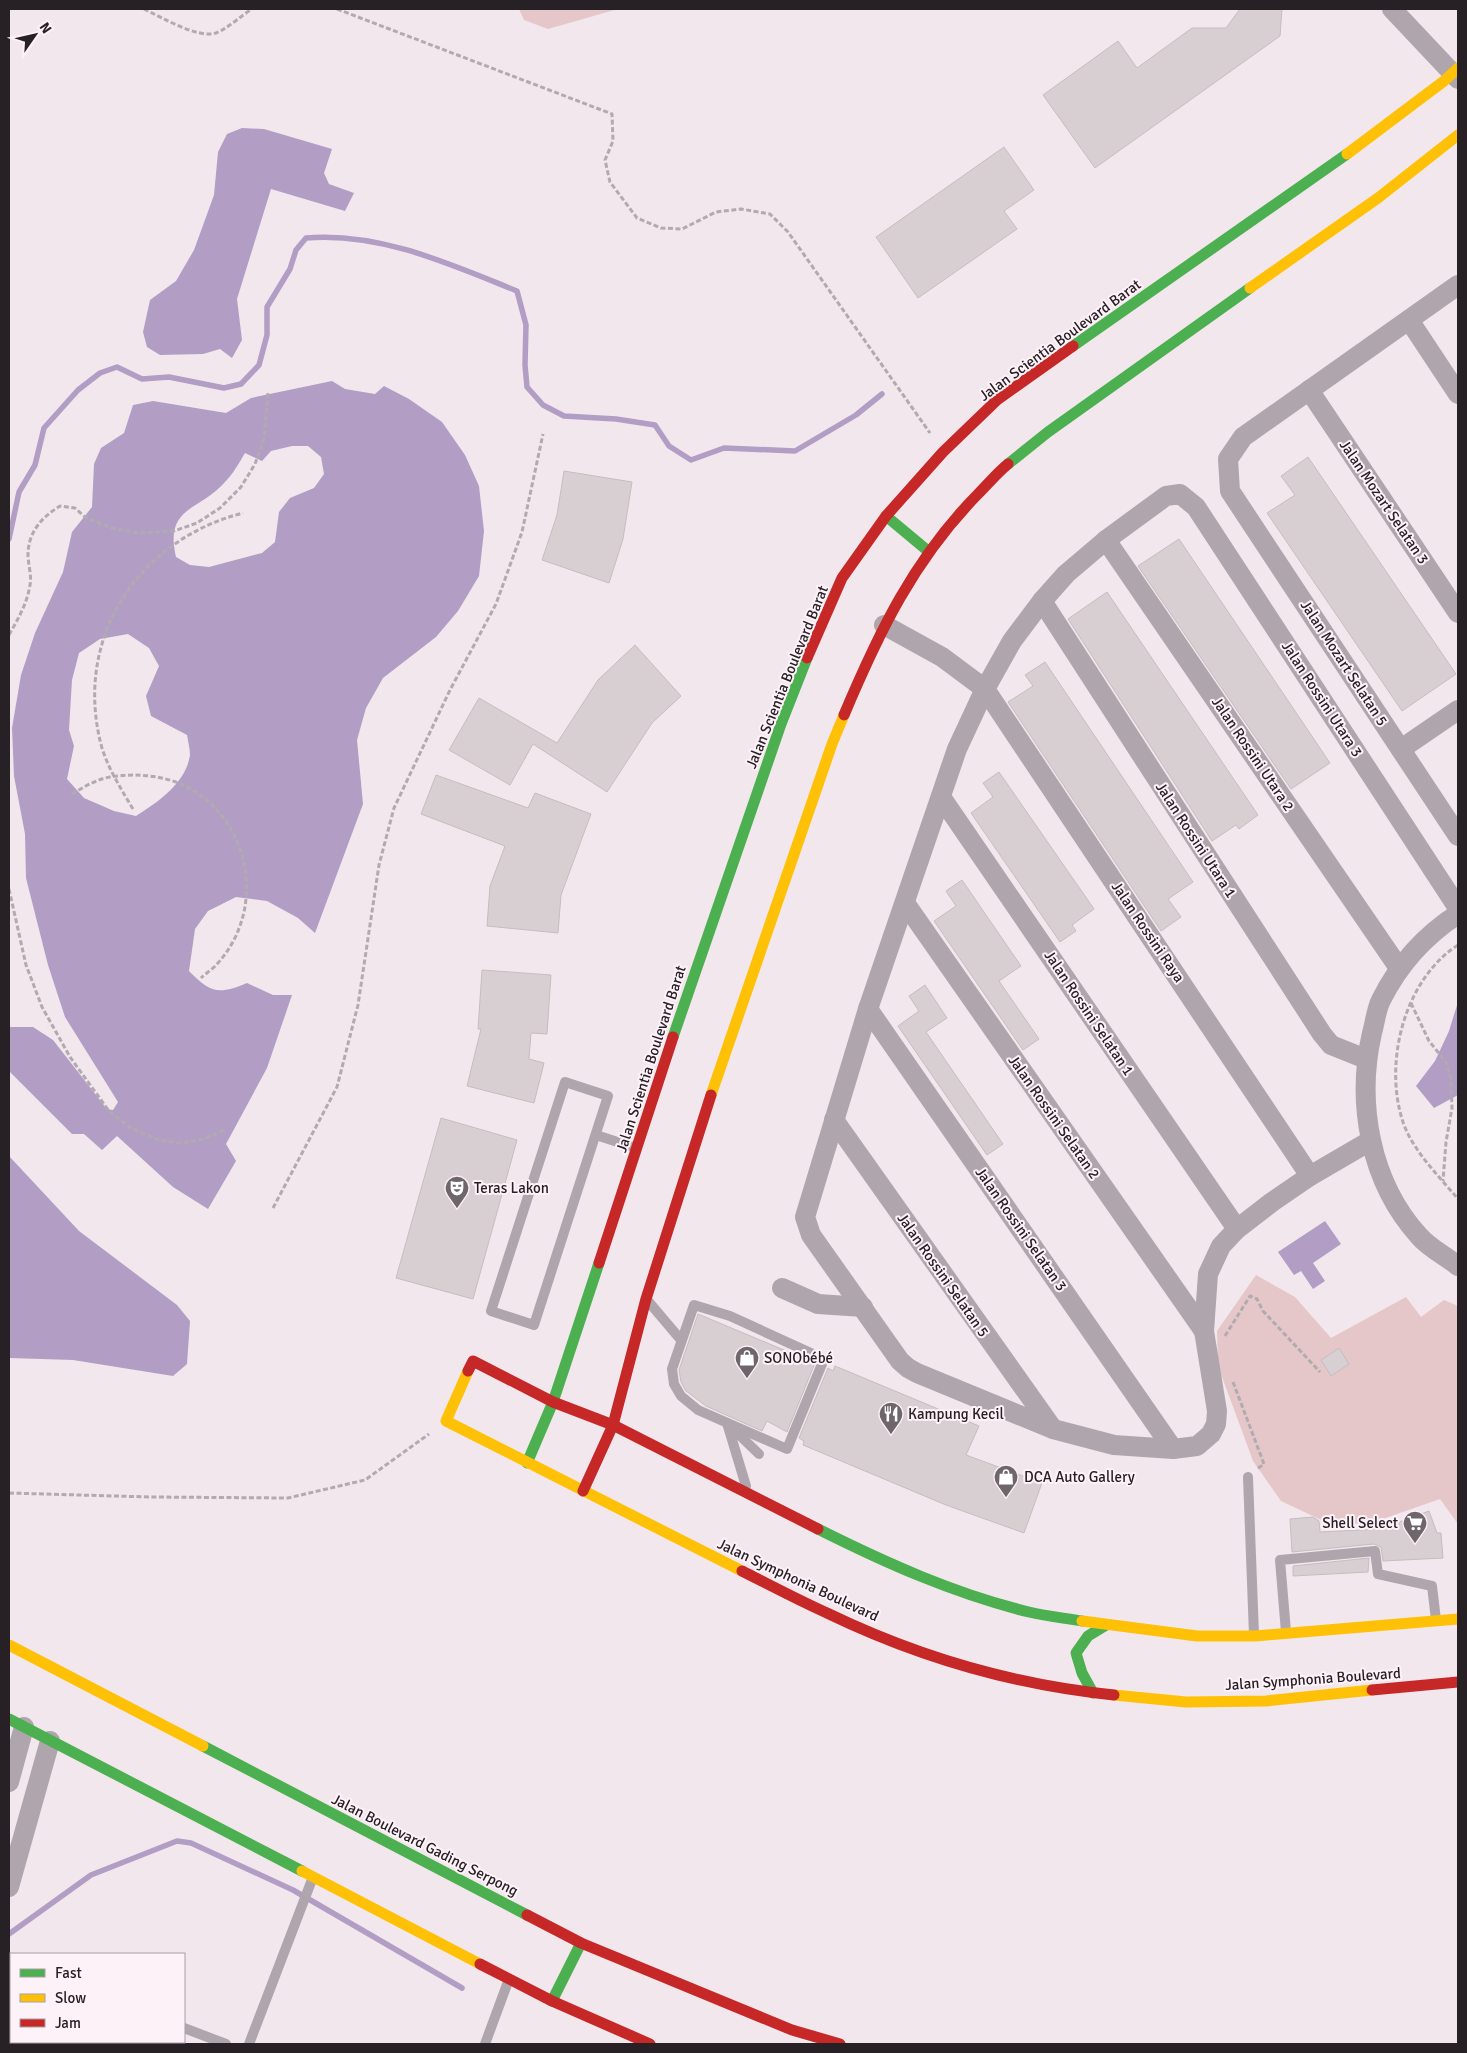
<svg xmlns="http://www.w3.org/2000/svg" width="1467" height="2053" font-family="Signika,sans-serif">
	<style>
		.green { fill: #e5c7c9 }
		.water { fill: #b29dc5; fill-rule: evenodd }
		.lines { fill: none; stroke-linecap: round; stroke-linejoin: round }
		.stream { stroke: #b29dc5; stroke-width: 5.5 }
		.building { fill: #d8cfd3; stroke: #c6bdc0 }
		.path { stroke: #b1abb0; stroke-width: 3; stroke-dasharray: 5 2.5; stroke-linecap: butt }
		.lane { stroke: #afa6ad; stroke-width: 10 }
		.street { stroke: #afa6ad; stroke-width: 20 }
		.fast { stroke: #4caf50; stroke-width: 11 }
		.slow { stroke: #ffc107; stroke-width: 11 }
		.jam { stroke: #c62828; stroke-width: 11 }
		.path-bridge { stroke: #b1abb0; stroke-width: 3; stroke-dasharray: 5 2.5; stroke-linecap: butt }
		.labels { text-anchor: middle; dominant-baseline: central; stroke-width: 4; stroke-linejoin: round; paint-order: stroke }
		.street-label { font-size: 15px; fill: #272024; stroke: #fef2f9 }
		.poi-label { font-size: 15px; fill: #272024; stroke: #fef2f9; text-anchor: start }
	</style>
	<rect width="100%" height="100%" fill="#f2e7ed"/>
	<g class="green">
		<path d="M519,9H618L548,29L524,20Z"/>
		<path d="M1256,1275L1295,1297L1331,1338L1406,1297L1421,1317L1444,1300L1458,1306V1524L1440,1499L1374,1522L1334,1526L1281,1501L1253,1461L1218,1366L1217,1331Z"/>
	</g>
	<g class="water">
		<path d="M242,128L264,129L332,149L324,173L329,184L354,193L345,211L271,189L237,299L242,340L232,358L220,349L203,354L160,355L147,347L143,332L150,300L176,281L194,250L214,195L218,152L227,134Z"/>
		<path d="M332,381L345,389L375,394L384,386L409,399L442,422L465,455L479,486L484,531L479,576L458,611L436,637L383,678L366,708L357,740L363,804L315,933L298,918L267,901L236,897L208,911L195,929L189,971C211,993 218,995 247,983L273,995H292L267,1068L226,1144L236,1161L208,1209L173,1187L117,1136L102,1150L84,1134H72L9,1071V1027H33L53,1040L107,1109L113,1110L118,1102L65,1017L48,965L26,878L25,834L14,776L12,728L21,675L35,633L63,572L72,532L92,507L94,464L101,448L124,433L133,405L153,401L226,413L251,398ZM292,446H308L321,457L324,474L314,488L290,498L279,512L275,542L262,553L209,567L190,565L176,557C164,506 200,511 225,482C233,474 239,463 245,453L262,461L271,451ZM128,634L149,648L159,666L146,696L151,716L187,735C188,741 190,749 190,755C186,783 158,802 136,816L114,811L84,798L67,779L74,746L69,730L72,680L79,653L100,639Z"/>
		<path d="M1458,1002V1095L1434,1108L1416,1086L1435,1061L1449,1031Z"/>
		<path d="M9,1156L79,1231L177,1305L190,1321L187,1364L173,1376L73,1360L9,1358Z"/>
		<path d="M1325,1221L1341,1244L1313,1263L1325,1281L1313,1289L1301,1271L1294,1275L1278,1252Z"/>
	</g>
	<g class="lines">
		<g class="stream">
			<path d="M9,539L19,492L35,465L44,428L78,390L100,373L117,367L142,379L169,377L224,388L241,384L259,365L267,335V307L290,269L296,250L306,238C380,232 450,264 517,291L526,325L525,365L527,387L543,405L564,416L616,419L655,425L669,446L691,460L724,448L795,451L856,415L882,394"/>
			<path d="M9,1934L91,1875L177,1841L191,1843L293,1890L462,1988"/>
		</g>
	</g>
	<g class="building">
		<path d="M1240,9H1282L1280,36L1095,168L1043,95L1118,41L1137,68L1192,28H1226Z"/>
		<path d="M1004,147L1034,190L1004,211L1017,229L918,298L876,237Z"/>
		<path d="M1308,457L1456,674L1402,711L1267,513L1295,495L1281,476Z"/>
		<path d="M564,471L632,482L623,539L609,583L542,560L557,515Z"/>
		<path d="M1179,539L1330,763L1291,789L1138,566Z"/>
		<path d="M1107,592L1258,815L1239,829L1236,825L1212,841L1068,619Z"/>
		<path d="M635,645L681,696L652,723L607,792L533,744L510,785L449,750L479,698L557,743L598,680Z"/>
		<path d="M1045,662L1193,882L1168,899L1181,917L1161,931L1008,702L1033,686L1025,675Z"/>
		<path d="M999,772L1094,909L1072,925L1076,931L1060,942L971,813L993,797L983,783Z"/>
		<path d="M436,775L528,808L535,793L591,814L561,895L558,933L487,926L490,886L505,846L421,814Z"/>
		<path d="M962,880L1021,966L999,981L1039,1039L1023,1050L934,921L956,906L946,891Z"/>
		<path d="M482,970L551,975L547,1034L531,1033L529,1059L544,1063L534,1103L467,1086L481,1029H478Z"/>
		<path d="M925,985L947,1018L926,1032L1003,1144L987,1155L898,1026L919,1011L909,996Z"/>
		<path d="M441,1118L517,1140L473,1299L396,1278Z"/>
		<path d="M698,1314L815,1363L787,1432L767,1421L762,1431L706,1406L686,1391L681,1382L679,1370Z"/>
		<path d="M1339,1348L1349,1364L1331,1376L1321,1360Z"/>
		<path d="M835,1366L979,1426L966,1455L1042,1483L1024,1533L946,1505L803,1445L804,1441L799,1438L828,1368L833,1371Z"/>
		<path d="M1429,1511L1437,1533H1441L1443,1558L1383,1561L1381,1547L1374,1544L1292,1552L1290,1519L1313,1517L1319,1521L1320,1532L1380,1529Z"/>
		<path d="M1369,1558L1368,1572L1293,1576V1566Z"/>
	</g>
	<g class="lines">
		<g class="path">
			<path d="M144,9C161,17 198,39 216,33C227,29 242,15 252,9"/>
			<path d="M337,9L612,114L613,141L605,160L610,182L637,218L661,228L682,229L716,212L741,209L770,214L788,232L930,433"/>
			<path d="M9,635C18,619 27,604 30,585C32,576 28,564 28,555C28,532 42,517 60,506L75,508L85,517L111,528L139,533L174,531L197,523L220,508L241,487L255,464L264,439L268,392"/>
			<path d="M133,809C121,789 109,770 102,748C72,640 137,540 243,513"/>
			<path d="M9,889L26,965L42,1007L70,1057L109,1111L131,1128L158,1140L181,1143L204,1139L224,1130"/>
			<path d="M1458,945C1405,979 1384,1060 1402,1119C1411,1149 1438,1175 1458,1199"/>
			<path d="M1411,1003L1429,1041L1446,1062L1451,1078L1452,1108L1446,1142L1443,1181"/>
			<path d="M273,1208L337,1087L358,1005L379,865L394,808L450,690L496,604L522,532L543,434"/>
			<path d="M1225,1336L1250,1296L1257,1299L1263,1311L1320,1372"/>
			<path d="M1233,1382L1264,1464L1257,1469"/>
			<path d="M9,1493L150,1497L288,1498L365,1480L429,1434"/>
		</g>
		<g class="lane">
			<path d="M565,1082L608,1096L534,1325L491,1311Z"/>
			<path d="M596,1135L636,1148"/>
			<path d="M648,1301L681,1340"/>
			<path d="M694,1305L730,1316L824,1359L787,1449L698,1410L681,1396L674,1384L672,1369Z"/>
			<path d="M727,1423L746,1486"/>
			<path d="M731,1427L759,1454"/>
			<path d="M1248,1477L1254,1635"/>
			<path d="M1286,1632L1280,1560L1375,1551L1378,1574L1432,1586L1436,1620"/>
			<path d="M9,1961L11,1962"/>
			<path d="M184,2028L226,2044"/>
			<path d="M249,2044L313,1877"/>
			<path d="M485,2044L509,1979"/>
		</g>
		<g class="street">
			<path d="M1392,9L1458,79"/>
			<path d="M1458,285L1243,437L1228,459L1230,491L1458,836"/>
			<path d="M1409,320L1458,394"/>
			<path d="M1309,390L1458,613"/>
			<path d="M1106,540L1399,968"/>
			<path d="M1042,601L1322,1034L1331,1045L1366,1059"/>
			<path d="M884,625L942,657L985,689L1310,1176"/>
			<path d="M1401,749L1458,710"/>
			<path d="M941,797L1237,1229"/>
			<path d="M905,903L1204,1331"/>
			<path d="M1458,914C1424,936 1399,964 1381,1000C1376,1010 1375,1023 1372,1033C1356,1103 1370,1182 1419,1236C1429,1248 1446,1256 1458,1266"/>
			<path d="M868,1009L1173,1449"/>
			<path d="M834,1120L1053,1429"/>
			<path d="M1370,1141L1310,1176L1272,1202L1237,1229L1221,1246L1208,1274L1204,1331L1217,1411L1216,1424L1211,1434L1197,1446L1173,1449L1114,1445L1053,1429L917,1373L908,1368L900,1361L811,1235L805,1217L868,1009L957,749L985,689L1012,641L1042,601L1066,574L1106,540L1166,496L1180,494L1196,507L1458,908"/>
			<path d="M782,1288L818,1304L863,1307"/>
			<path d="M9,1782L24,1727"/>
			<path d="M9,1887L50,1741"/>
		</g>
		<g class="fast">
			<path d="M1073,346L1347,154"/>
			<path d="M1008,464L1048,432L1250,288"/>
			<path d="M886,516L928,551"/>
			<path d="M673,1037L781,724L807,658"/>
			<path d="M527,1463L553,1402L599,1263"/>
			<path d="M818,1529C886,1563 955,1594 1029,1612C1046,1616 1064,1618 1082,1621"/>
			<path d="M1093,1693L1082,1673L1076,1653L1088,1636L1106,1625"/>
			<path d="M9,1719L302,1871"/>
			<path d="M203,1746L527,1915"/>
			<path d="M552,2001L581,1943"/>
		</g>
		<g class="slow">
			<path d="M1347,154L1444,81L1458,68"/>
			<path d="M1250,288L1378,198L1458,135"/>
			<path d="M711,1095L832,744L844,715"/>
			<path d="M468,1371L446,1421L742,1571"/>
			<path d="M1082,1621L1197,1636H1255L1458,1619"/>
			<path d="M9,1645L203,1746"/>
			<path d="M1114,1695L1186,1702L1266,1701L1372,1690"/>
			<path d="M302,1871L480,1964"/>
		</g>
		<g class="jam">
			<path d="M807,658L842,578L886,516L943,452L997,400L1073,346"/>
			<path d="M844,715C879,632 914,559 978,494C988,484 997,473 1008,464"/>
			<path d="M599,1263L673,1037"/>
			<path d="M468,1371L473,1361L553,1402L613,1425L818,1529"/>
			<path d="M583,1491L613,1425L646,1299L711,1095"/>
			<path d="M742,1571C770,1585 798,1600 827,1613C916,1656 1015,1685 1114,1695"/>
			<path d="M1372,1690L1458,1682"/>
			<path d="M527,1915L581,1943L792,2030L840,2044"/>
			<path d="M480,1964L552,2001L650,2044"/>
		</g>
		<path class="path-bridge" d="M72,794C84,787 97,779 110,777C134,773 163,775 185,786C251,819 267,908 218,963C213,969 206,973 201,978"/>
	</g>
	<defs>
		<symbol id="theatre-pin" viewBox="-11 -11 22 30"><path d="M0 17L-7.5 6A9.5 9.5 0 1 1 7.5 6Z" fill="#6e666a" stroke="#fef2f9"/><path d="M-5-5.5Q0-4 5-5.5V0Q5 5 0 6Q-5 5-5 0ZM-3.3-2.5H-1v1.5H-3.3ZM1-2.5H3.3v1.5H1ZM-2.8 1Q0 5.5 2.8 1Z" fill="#fff"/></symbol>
		<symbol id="shop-pin" viewBox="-11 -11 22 30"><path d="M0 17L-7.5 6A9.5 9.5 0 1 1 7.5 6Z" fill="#6e666a" stroke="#fef2f9"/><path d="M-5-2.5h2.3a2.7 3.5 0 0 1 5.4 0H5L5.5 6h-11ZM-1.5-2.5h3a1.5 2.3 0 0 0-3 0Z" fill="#fff"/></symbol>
		<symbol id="restaurant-pin" viewBox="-11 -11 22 30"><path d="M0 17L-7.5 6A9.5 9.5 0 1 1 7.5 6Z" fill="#6e666a" stroke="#fef2f9"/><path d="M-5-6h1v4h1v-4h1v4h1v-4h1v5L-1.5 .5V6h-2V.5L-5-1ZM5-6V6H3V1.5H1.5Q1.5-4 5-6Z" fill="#fff"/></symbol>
		<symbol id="supermarket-pin" viewBox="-11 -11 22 30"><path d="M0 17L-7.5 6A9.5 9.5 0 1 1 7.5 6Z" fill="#6e666a" stroke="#fef2f9"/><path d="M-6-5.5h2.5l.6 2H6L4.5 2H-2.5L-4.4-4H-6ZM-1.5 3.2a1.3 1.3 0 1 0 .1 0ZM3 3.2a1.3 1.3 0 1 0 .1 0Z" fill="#fff"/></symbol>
	</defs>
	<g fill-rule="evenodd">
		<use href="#theatre-pin" x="443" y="1174" width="28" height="38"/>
		<use href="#shop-pin" x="733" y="1344" width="28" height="38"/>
		<use href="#restaurant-pin" x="877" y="1400" width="28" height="38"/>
		<use href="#shop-pin" x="992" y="1463" width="28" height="38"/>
		<use href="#supermarket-pin" x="1401" y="1509" width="28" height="38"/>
	</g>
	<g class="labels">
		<g class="street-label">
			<text transform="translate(1060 340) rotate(-36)">Jalan Scientia Boulevard Barat</text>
			<text transform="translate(1384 502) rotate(56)">Jalan Mozart Selatan 3</text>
			<text transform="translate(1344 663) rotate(57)">Jalan Mozart Selatan 5</text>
			<text transform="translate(787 677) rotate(-68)">Jalan Scientia Boulevard Barat</text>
			<text transform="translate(1322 699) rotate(57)">Jalan Rossini Utara 3</text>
			<text transform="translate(1253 754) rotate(56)">Jalan Rossini Utara 2</text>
			<text transform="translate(1196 840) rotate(57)">Jalan Rossini Utara 1</text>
			<text transform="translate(1148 932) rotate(56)">Jalan Rossini Raya</text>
			<text transform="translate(1089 1013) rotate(56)">Jalan Rossini Selatan 1</text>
			<text transform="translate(651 1059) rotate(-72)">Jalan Scientia Boulevard Barat</text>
			<text transform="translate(1054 1117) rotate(55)">Jalan Rossini Selatan 2</text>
			<text transform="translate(1021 1229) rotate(55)">Jalan Rossini Selatan 3</text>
			<text transform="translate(943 1275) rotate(55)">Jalan Rossini Selatan 5</text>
			<text transform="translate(798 1580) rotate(25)">Jalan Symphonia Boulevard</text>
			<text transform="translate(1313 1679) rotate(-4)">Jalan Symphonia Boulevard</text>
			<text transform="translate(425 1845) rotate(27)">Jalan Boulevard Gading Serpong</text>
		</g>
		<g class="poi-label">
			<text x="474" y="1188">Teras Lakon</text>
			<text x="764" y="1358">SONObébé</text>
			<text x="908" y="1414">Kampung Kecil</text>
			<text x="1024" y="1477">DCA Auto Gallery</text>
			<text x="1398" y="1523" text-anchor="end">Shell Select</text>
		</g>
	</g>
	<rect width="1467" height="2053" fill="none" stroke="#272024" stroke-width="20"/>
	<rect x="10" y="1953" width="175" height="90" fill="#fef2f9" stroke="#a89ea4"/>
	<rect x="20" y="1969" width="25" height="8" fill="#4caf50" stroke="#a89ea4"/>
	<text x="55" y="1978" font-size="15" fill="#272024">Fast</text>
	<rect x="20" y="1994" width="25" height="8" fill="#ffc107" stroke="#a89ea4"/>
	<text x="55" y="2003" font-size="15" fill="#272024">Slow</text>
	<rect x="20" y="2019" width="25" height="8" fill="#c62828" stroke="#a89ea4"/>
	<text x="55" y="2028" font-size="15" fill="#272024">Jam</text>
	<g transform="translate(35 35) rotate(56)" stroke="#fef2f9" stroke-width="4" paint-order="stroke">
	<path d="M0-4L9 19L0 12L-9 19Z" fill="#272024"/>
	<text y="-8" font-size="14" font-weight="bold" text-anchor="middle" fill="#272024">N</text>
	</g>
</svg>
